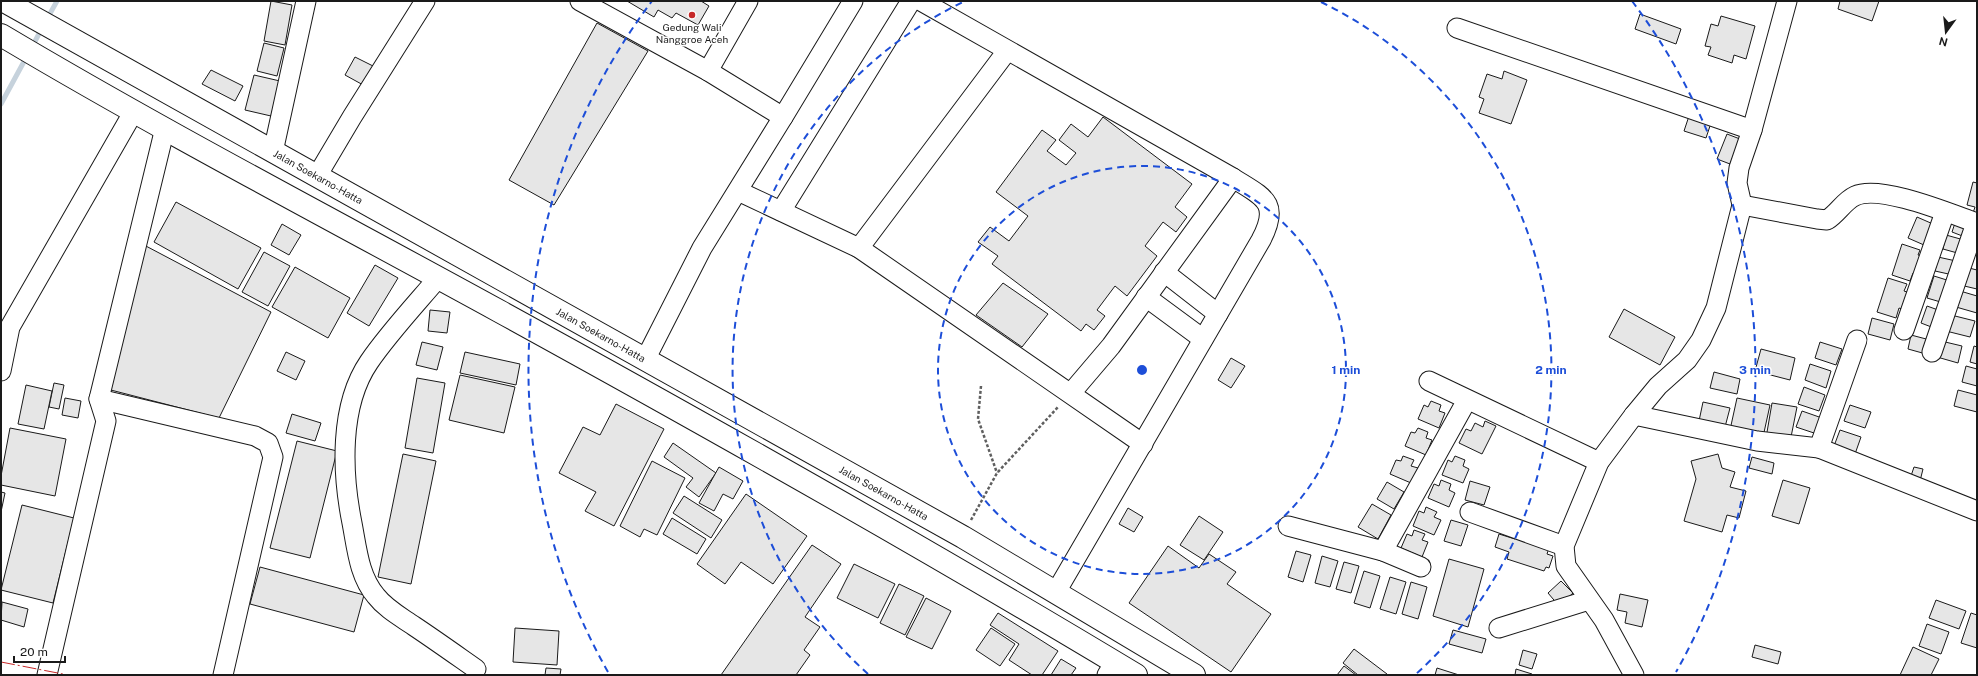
<svg xmlns="http://www.w3.org/2000/svg" width="1978" height="676" font-family="'Public Sans',sans-serif">
	<style>
		.lines { fill: none; stroke-linecap: round; stroke-linejoin: round }
		.stream { stroke: #c6d2dc; stroke-width: 5 }
		.building { fill: #e6e6e6; stroke: #1a1a1a }
		.minor-casing { stroke: #1a1a1a; stroke-width: 21 }
		.highway-casing { stroke: #1a1a1a; stroke-width: 24 }
		.path { stroke: #5f5f5f; stroke-width: 2.5; stroke-dasharray: 3 2; stroke-linecap: butt }
		.minor { stroke: #fff; stroke-width: 19 }
		.highway { stroke: #fff; stroke-width: 22 }
		.power { stroke: #c62828; stroke-width: 1; stroke-dasharray: 14 3 2 3; stroke-linecap: butt }
		.ring { fill: none; stroke: #1d4ed8; stroke-width: 2; stroke-dasharray: 7 5 }
		.poi-dot { fill: #c62828; stroke: #fff; stroke-width: 1.5 }
		.labels { text-anchor: middle; dominant-baseline: central; stroke-width: 3; stroke-linejoin: round; paint-order: stroke }
		.poi-label { font-size: 10px; fill: #1a1a1a; stroke: #fff }
		.street-label { font-size: 10px; fill: #1a1a1a; stroke: #fff }
		.centre { fill: #1d4ed8; stroke: #fff; stroke-width: 2 }
		.ring-label { font-size: 12px; text-anchor: middle; font-weight: bold; fill: #1d4ed8; stroke: #fff; stroke-width: 3; stroke-linejoin: round; paint-order: stroke }
	</style>
	<rect width="100%" height="100%" fill="#fff"/>
	<g class="lines">
		<g class="stream">
			<path d="M47,19L57,1"/>
			<path d="M32,47L42,28"/>
			<path d="M1,104L27,56"/>
		</g>
	</g>
	<g class="building">
		<path d="M271,1L292,5L285,45L264,41Z"/>
		<path d="M627,1H701L709,6L698,25L676,13L672,18L658,10L654,17Z"/>
		<path d="M1840,1H1879L1872,21L1838,9Z"/>
		<path d="M1640,14L1681,29L1676,44L1635,29Z"/>
		<path d="M1721,16L1755,26L1746,59L1734,55L1732,63L1708,55L1711,47L1705,46L1711,24L1718,26Z"/>
		<path d="M597,23L648,51L554,205L509,180Z"/>
		<path d="M264,43L284,48L277,76L257,71Z"/>
		<path d="M355,57L375,67L365,86L345,75Z"/>
		<path d="M211,70L243,86L235,101L202,84Z"/>
		<path d="M1504,71L1527,80L1511,124L1479,113L1484,99L1479,97L1487,74L1502,79Z"/>
		<path d="M254,75L280,81L271,116L245,110Z"/>
		<path d="M1689,116L1711,123L1706,138L1684,131Z"/>
		<path d="M1103,117L1192,184L1175,207L1187,217L1176,232L1163,222L1145,246L1157,256L1127,296L1115,286L1097,310L1105,316L1094,330L1086,324L1081,331L992,264L998,256L978,242L990,227L1009,241L1028,216L996,192L1042,130L1056,140L1047,151L1066,165L1076,153L1059,140L1071,124L1088,137Z"/>
		<path d="M1727,134L1740,139L1730,164L1717,159Z"/>
		<path d="M1973,182L1977,183V218L1972,216L1975,207L1967,205Z"/>
		<path d="M176,202L261,248L238,289L154,242Z"/>
		<path d="M1917,217L1933,224L1924,245L1908,238Z"/>
		<path d="M1955,223L1968,229L1965,237L1952,232Z"/>
		<path d="M282,224L301,235L289,255L271,245Z"/>
		<path d="M1946,235L1964,240L1961,254L1943,249Z"/>
		<path d="M1902,244L1920,250L1918,255L1924,257L1918,275L1913,273L1910,281L1892,275Z"/>
		<path d="M144,245L271,312L219,418L107,389Z"/>
		<path d="M264,252L290,266L268,306L242,292Z"/>
		<path d="M1938,257L1956,261L1953,275L1935,271Z"/>
		<path d="M375,265L398,278L369,326L347,313Z"/>
		<path d="M295,267L350,298L328,338L272,307Z"/>
		<path d="M1965,267L1977,270V289L1960,285Z"/>
		<path d="M1934,276L1950,281L1944,303L1927,298Z"/>
		<path d="M1888,278L1907,284L1904,291L1910,293L1905,310L1899,308L1896,318L1877,312Z"/>
		<path d="M1003,283L1048,314L1022,347L976,315Z"/>
		<path d="M1960,291L1977,296V313L1956,307Z"/>
		<path d="M1927,306L1941,311L1934,328L1921,323Z"/>
		<path d="M1624,309L1675,337L1660,365L1609,337Z"/>
		<path d="M430,310L450,312L447,333L428,331Z"/>
		<path d="M1951,315L1975,321L1970,337L1946,331Z"/>
		<path d="M1872,318L1894,324L1890,340L1868,334Z"/>
		<path d="M1911,335L1930,340L1926,354L1908,349Z"/>
		<path d="M1941,341L1962,346L1958,363L1937,357Z"/>
		<path d="M422,342L443,347L437,370L416,365Z"/>
		<path d="M1820,342L1842,349L1836,365L1815,358Z"/>
		<path d="M1974,346L1977,347V364L1970,362Z"/>
		<path d="M1761,349L1795,358L1790,380L1755,371Z"/>
		<path d="M286,352L305,361L296,380L277,371Z"/>
		<path d="M465,352L520,364L516,385L460,373Z"/>
		<path d="M1231,358L1245,366L1231,388L1218,380Z"/>
		<path d="M1810,364L1831,371L1826,388L1805,380Z"/>
		<path d="M1966,366L1977,369V386L1962,382Z"/>
		<path d="M1714,372L1740,379L1737,394L1710,388Z"/>
		<path d="M460,375L515,387L504,433L449,420Z"/>
		<path d="M417,378L445,383L433,453L405,448Z"/>
		<path d="M54,383L64,385L59,409L49,407Z"/>
		<path d="M26,385L52,391L44,429L18,424Z"/>
		<path d="M1804,387L1825,395L1819,411L1798,404Z"/>
		<path d="M1958,390L1977,395V412L1954,406Z"/>
		<path d="M65,398L81,401L78,418L62,415Z"/>
		<path d="M1737,398L1770,405L1763,437L1730,430Z"/>
		<path d="M1431,401L1441,405L1439,411L1445,413L1439,428L1418,419L1424,405L1428,407Z"/>
		<path d="M1703,402L1730,408L1725,427L1699,421Z"/>
		<path d="M1772,403L1797,407L1790,442L1766,438Z"/>
		<path d="M616,404L664,429L614,526L585,511L596,492L559,473L583,427L600,435Z"/>
		<path d="M1850,405L1871,412L1865,428L1844,421Z"/>
		<path d="M1802,411L1822,418L1817,434L1796,427Z"/>
		<path d="M292,414L321,423L315,441L286,433Z"/>
		<path d="M1485,421L1496,426L1482,454L1459,443L1466,429L1471,431L1475,423L1483,427Z"/>
		<path d="M10,428L66,439L55,496L1,485V476Z"/>
		<path d="M1418,428L1428,432L1426,438L1432,440L1426,455L1405,446L1411,432L1415,433Z"/>
		<path d="M1840,430L1861,437L1855,454L1834,446Z"/>
		<path d="M297,441L337,451L310,558L270,548Z"/>
		<path d="M673,443L716,473L699,497L686,487L693,478L664,457Z"/>
		<path d="M403,454L436,461L411,584L378,577Z"/>
		<path d="M1718,454L1722,468L1735,472L1730,487L1746,491L1739,518L1727,515L1722,532L1684,521L1696,479L1691,461Z"/>
		<path d="M1403,456L1414,460L1411,466L1418,468L1411,483L1390,474L1396,460L1401,461Z"/>
		<path d="M1455,456L1465,460L1463,466L1469,469L1463,483L1442,475L1448,460L1452,462Z"/>
		<path d="M1752,457L1774,463L1772,474L1749,468Z"/>
		<path d="M652,461L685,478L657,535L644,529L640,537L620,526Z"/>
		<path d="M719,467L743,481L733,499L723,494L714,511L699,503Z"/>
		<path d="M1914,467L1923,469L1920,481L1910,479Z"/>
		<path d="M1441,480L1451,484L1449,490L1455,493L1449,507L1428,498L1434,484L1439,486Z"/>
		<path d="M1783,480L1810,488L1799,524L1772,516Z"/>
		<path d="M1470,481L1490,487L1484,505L1465,500Z"/>
		<path d="M1387,482L1404,492L1394,509L1377,499Z"/>
		<path d="M1,492L5,493L1,512Z"/>
		<path d="M746,494L807,536L773,584L741,562L725,584L697,564Z"/>
		<path d="M684,496L722,520L711,538L673,513Z"/>
		<path d="M1372,504L1391,515L1378,539L1358,527Z"/>
		<path d="M22,505L74,518L53,603L1,590Z"/>
		<path d="M1426,507L1437,512L1434,517L1441,520L1434,535L1413,526L1419,511L1424,513Z"/>
		<path d="M1128,508L1143,517L1134,532L1119,524Z"/>
		<path d="M1199,516L1223,532L1204,560L1180,545Z"/>
		<path d="M672,518L706,539L697,554L663,534Z"/>
		<path d="M1451,520L1468,525L1461,546L1444,541Z"/>
		<path d="M1414,530L1425,534L1422,540L1428,542L1422,557L1401,548L1407,534L1412,536Z"/>
		<path d="M1499,534L1515,539V537L1549,548L1547,554L1553,556L1549,568L1546,567L1544,571L1507,559L1509,552L1495,547Z"/>
		<path d="M812,545L841,564L805,617L820,627L804,650L810,655L796,675H721Z"/>
		<path d="M1168,546L1199,568L1209,554L1236,572L1227,584L1271,614L1231,672L1129,603Z"/>
		<path d="M1296,551L1311,555L1303,582L1288,577Z"/>
		<path d="M1322,556L1338,561L1330,587L1315,583Z"/>
		<path d="M1449,559L1484,569L1468,627L1433,616Z"/>
		<path d="M1344,562L1359,566L1351,593L1336,589Z"/>
		<path d="M854,564L895,584L878,618L837,598Z"/>
		<path d="M260,567L364,595L354,632L250,604Z"/>
		<path d="M1364,571L1380,576L1370,608L1354,603Z"/>
		<path d="M1390,577L1406,582L1396,614L1380,609Z"/>
		<path d="M1561,581L1573,593L1559,606L1548,593Z"/>
		<path d="M1411,582L1427,587L1418,619L1402,614Z"/>
		<path d="M899,584L924,596L905,635L880,623Z"/>
		<path d="M1620,594L1648,600L1642,627L1625,623L1627,612L1617,610Z"/>
		<path d="M926,598L951,611L932,649L906,637Z"/>
		<path d="M1936,600L1966,611L1959,629L1929,618Z"/>
		<path d="M2,602L28,609L24,627L1,620Z"/>
		<path d="M998,613L1058,651L1042,675H1032L1009,660L1019,644L990,625Z"/>
		<path d="M1971,613L1977,615V648L1961,643Z"/>
		<path d="M1927,624L1949,632L1941,654L1919,646Z"/>
		<path d="M515,628L559,631L557,665L513,662Z"/>
		<path d="M991,628L1015,644L1000,666L976,650Z"/>
		<path d="M1453,630L1486,639L1482,653L1449,644Z"/>
		<path d="M1755,645L1781,652L1778,664L1752,657Z"/>
		<path d="M1913,647L1939,659L1931,675H1900Z"/>
		<path d="M1354,649L1387,674L1386,675H1358L1343,663Z"/>
		<path d="M1523,650L1537,654L1532,669L1519,665Z"/>
		<path d="M1061,659L1076,668L1071,675H1051Z"/>
		<path d="M1344,666L1356,675H1337Z"/>
		<path d="M546,668L561,669L560,675H545Z"/>
		<path d="M1437,668L1459,675H1435Z"/>
		<path d="M1516,669L1532,674L1531,675H1515Z"/>
	</g>
	<g class="lines">
		<defs>
			<g id="minor">
				<path d="M580,1L708,71L783,117L702,248L645,360"/>
				<path d="M921,1L1233,178C1263,197 1281,202 1261,240L1056,592"/>
				<path d="M1457,28L1752,130"/>
				<path d="M708,71L748,1"/>
				<path d="M783,117L853,1"/>
				<path d="M273,152L306,1"/>
				<path d="M317,176L352,117L425,1"/>
				<path d="M738,191L859,248L1143,444"/>
				<path d="M1742,205L1817,219L1827,220C1838,213 1844,201 1855,196C1880,184 1951,214 1977,223"/>
				<path d="M781,211L911,1"/>
				<path d="M859,248L1007,51"/>
				<path d="M1164,272L1218,314"/>
				<path d="M438,278C416,304 388,334 369,362C339,406 342,473 352,523C357,549 359,576 376,596C386,609 401,617 414,626C435,640 456,655 476,669"/>
				<path d="M1146,297L1203,339"/>
				<path d="M1904,330L1945,212"/>
				<path d="M1932,352L1976,223"/>
				<path d="M1,371L10,327L134,111"/>
				<path d="M1429,381L1599,462"/>
				<path d="M1071,393L1111,346L1233,178"/>
				<path d="M99,399L255,436L268,443L273,457L223,675"/>
				<path d="M1634,415L1757,441L1819,448L1977,511"/>
				<path d="M1819,448L1857,340"/>
				<path d="M1470,512L1564,546"/>
				<path d="M1288,526L1383,551L1421,567"/>
				<path d="M1383,551L1467,400"/>
				<path d="M1499,628L1589,600"/>
				<path d="M47,675L106,421L99,399L165,128"/>
				<path d="M1107,675L1115,662"/>
				<path d="M1634,675L1604,620L1566,566L1564,546L1599,462L1634,415L1658,386L1687,360L1701,340L1716,308L1742,205L1737,183L1739,168L1752,130L1787,1"/>
			</g>
			<g id="highway">
				<path id="s1" d="M4,1L963,537L1194,675"/>
				<path d="M1,35C164,132 333,220 499,311C714,429 927,549 1136,675"/>
			</g>
		</defs>
		<use href="#minor" class="minor-casing"/>
		<use href="#highway" class="highway-casing"/>
		<g class="path">
			<path d="M981,386L978,419L997,473"/>
			<path d="M971,520L997,473L1059,406"/>
		</g>
		<use href="#minor" class="minor"/>
		<use href="#highway" class="highway"/>
		<path class="power" d="M1,662L68,675"/>
	</g>
	<g class="ring">
		<circle cx="1142" cy="370" r="204"/>
		<path d="M868 674A409 409 0 0 1 963 2M1321 2A409 409 0 0 1 1416 674"/>
		<path d="M608 672A613 613 0 0 1 652 1M1632 1A613 613 0 0 1 1676 672"/>
	</g>
	<circle class="poi-dot" cx="692" cy="15" r="4"/>
	<g class="labels">
		<g class="poi-label">
			<text x="692" y="27">Gedung Wali<tspan x="692" dy="12">Nanggroe Aceh</tspan></text>
		</g>
		<g class="street-label">
			<text stroke="none"><textPath href="#s1" startOffset="360">Jalan Soekarno-Hatta</textPath></text>
			<text stroke="none"><textPath href="#s1" startOffset="684">Jalan Soekarno-Hatta</textPath></text>
			<text stroke="none"><textPath href="#s1" startOffset="1008">Jalan Soekarno-Hatta</textPath></text>
		</g>
	</g>
	<circle cx="1142" cy="370" r="6" class="centre"/>
	<g class="ring-label">
		<text x="1346" y="374">1 min</text>
		<text x="1551" y="374">2 min</text>
		<text x="1755" y="374">3 min</text>
	</g>
	<rect width="1978" height="676" fill="none" stroke="#1a1a1a" stroke-width="4"/>
	<g transform="translate(1946 32) rotate(195)" stroke="#ffffff" stroke-width="3" paint-order="stroke">
	<path d="M0-3L7 15L0 10L-7 15Z" fill="#1a1a1a"/>
	<text y="-6" font-size="11" font-weight="bold" text-anchor="middle" fill="#1a1a1a">N</text>
	</g>
	<path d="M14 656v6h51v-6" fill="none" stroke="#1a1a1a" stroke-width="2"/>
	<text x="20" y="656" font-size="12" fill="#1a1a1a" stroke="#ffffff" stroke-width="3" paint-order="stroke">20 m</text>
</svg>
